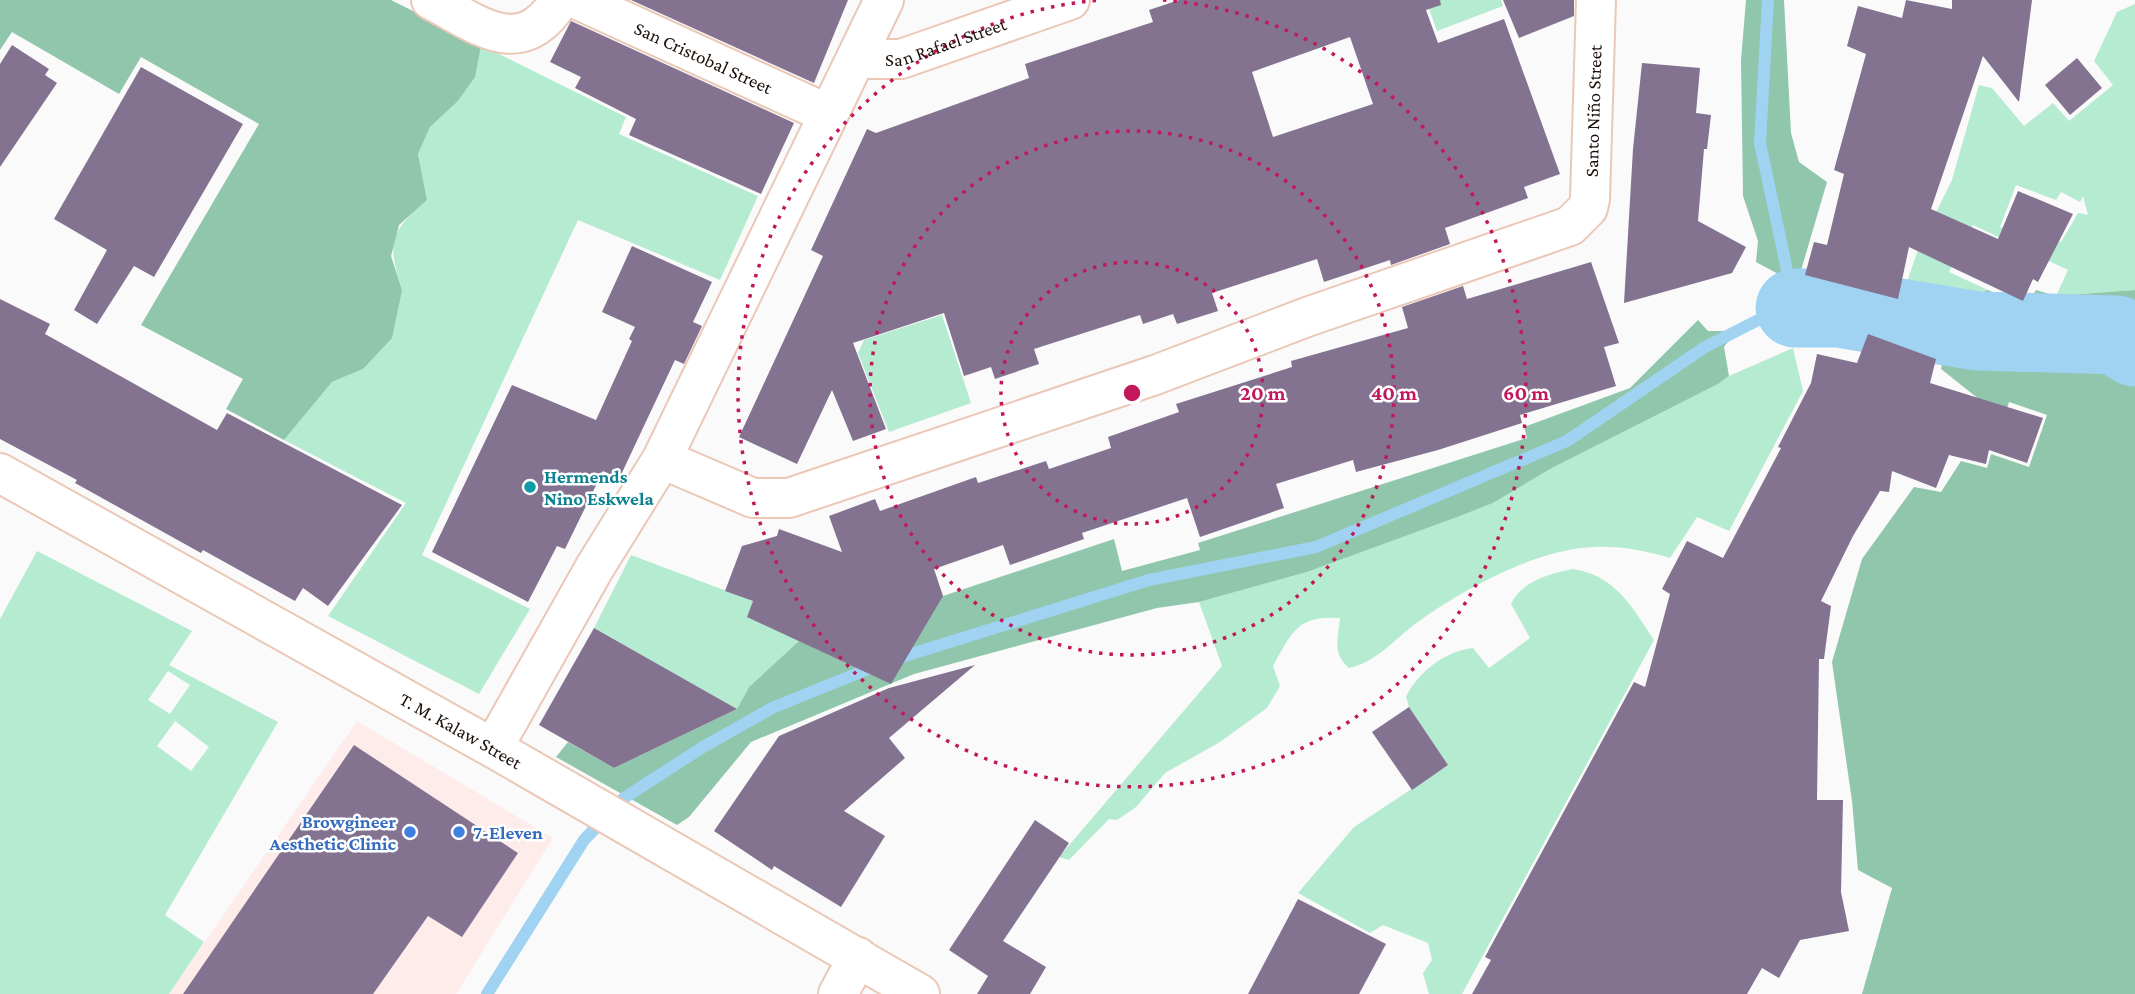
<svg xmlns="http://www.w3.org/2000/svg" width="2135" height="994" font-family="'Crimson Pro',serif">
	<style>
		.commercial { fill: #fdecea }
		.green { fill: #b5ebd0; fill-rule: evenodd }
		.forest { fill: #90c6ab }
		.lines { fill: none; stroke-linecap: round; stroke-linejoin: round }
		.stream { stroke: #a0d2f2; stroke-width: 12 }
		.river { stroke: #a0d2f2; stroke-width: 79 }
		.building { fill: #837390; fill-rule: evenodd }
		.street-casing { stroke: #ebc8b6; stroke-width: 42 }
		.secondary-casing { stroke: #ebc8b6; stroke-width: 42 }
		.street { stroke: #fff; stroke-width: 38 }
		.secondary { stroke: #fff; stroke-width: 38 }
		.ring { fill: none; stroke: #c2185b; stroke-width: 3.5; stroke-dasharray: 3.5 7 }
		.culture-dot { fill: #0f9aa8; stroke: #fff; stroke-width: 2.5 }
		.shop-dot { fill: #3f7fe0; stroke: #fff; stroke-width: 2.5 }
		.labels { text-anchor: middle; dominant-baseline: central; stroke-width: 5; stroke-linejoin: round; paint-order: stroke }
		.street-label { font-size: 19px; fill: #1d110b; stroke: #fff }
		.culture-label { font-size: 19px; font-weight: bold; fill: #0d838f; stroke: #fff; text-anchor: start }
		.shop-label { font-size: 19px; font-weight: bold; fill: #366cbe; stroke: #fff; text-anchor: end }
		.centre { fill: #c2185b; stroke: #fff; stroke-width: 3.5 }
		.ring-label { font-size: 21px; text-anchor: middle; font-weight: bold; fill: #c2185b; stroke: #fff; stroke-width: 5; stroke-linejoin: round; paint-order: stroke }
	</style>
	<rect width="100%" height="100%" fill="#fafafa"/>
	<path class="commercial" d="M357,721L553,838L456,994H169Z"/>
	<g class="green">
		<path d="M1426,0H1501L1503,6L1437,31Z"/>
		<path d="M2135,4V290L2056,296L2068,270L1973,225L1949,272L1988,290L1970,297L1901,299L1919,247L1952,180L1979,85L1992,88L2024,126L2053,103L2069,121L2113,85L2094,61L2117,12ZM2016,185L2056,200L2061,192L2080,202L2083,196L2088,215L2078,213L2061,242L2045,233L2040,244L2000,227Z"/>
		<path d="M481,45L626,117L619,134L758,196L720,280L578,220L422,555L530,609L479,694L328,616L406,503L284,440L332,382L363,369L402,290C387,242 389,233 427,200L418,154L430,127L457,102Z"/>
		<path d="M942,315L971,403L889,432L858,353L864,340Z"/>
		<path d="M1793,348L1803,391L1729,531L1697,517L1670,558C1646,551 1622,546 1596,547C1537,548 1462,590 1415,624C1394,640 1375,663 1349,668C1332,654 1338,638 1340,618C1297,615 1292,632 1273,666L1280,686L1267,708L1220,742L1165,773L1136,807L1117,820L1109,819L1069,860L1059,857L1222,666L1199,602L1307,572L1493,503L1552,468L1718,384L1729,376Z"/>
		<path d="M37,551L192,631L169,665L278,722L165,915L204,942L169,994H0V619ZM168,671L190,685L170,714L148,700ZM175,721L209,747L191,771L157,746Z"/>
		<path d="M631,555L753,601L748,617L799,641L749,687L737,709L594,628Z"/>
		<path d="M1573,569C1615,575 1632,607 1654,640L1462,994H1429L1423,973L1432,960L1428,943L1383,925L1370,933L1298,893L1354,827L1448,765L1409,707L1406,697C1418,672 1445,651 1473,648L1489,668L1530,638L1511,604C1521,582 1550,573 1573,569Z"/>
	</g>
	<g class="forest">
		<path d="M0,0H391L481,45L475,77L457,102L430,127L418,154L427,200L399,225L391,256L402,290L392,338L363,369L332,382L284,440L226,409L243,379L141,325L259,124L141,57L119,94L12,32L0,50Z"/>
		<path d="M1746,0H1784L1791,133L1799,162L1827,182L1797,284L1802,297L1853,304L1889,298L1970,297L1988,290L2025,308L2036,290L2056,296L2135,290V994H1862L1892,888L1858,870L1852,801L1832,662L1862,559L1914,487L1941,492L1961,461L1987,468L1991,454L2029,467L2047,415L2009,402L2004,419L1941,369L1946,343C1914,336 1882,332 1849,332C1841,332 1831,336 1823,335C1805,334 1799,314 1780,317C1762,319 1734,332 1724,347L1729,376L1718,384L1552,468L1493,503L1457,517L1307,572L1199,602L1157,608L914,674L751,742L689,817L677,825L556,757L568,742L614,768L737,709L749,687L799,641L846,663L943,596L1114,539L1122,571L1200,550L1198,543L1527,438L1524,427L1630,388L1698,320L1708,331H1727L1778,305L1782,284L1780,275L1756,262L1758,241L1743,196L1741,60Z"/>
	</g>
	<g class="lines">
		<g class="stream">
			<path d="M895,659L1149,580L1316,547L1567,441L1705,347L1776,311L1795,308L1760,143L1768,0"/>
			<path d="M487,994L584,840L624,798L703,747L772,708L878,665"/>
		</g>
		<path class="river" d="M1795,308H1839L1977,331L2116,335L2135,347"/>
	</g>
	<g class="building">
		<path d="M631,0H848L814,83Z"/>
		<path d="M1179,0H1440L1441,5L1426,10L1438,43L1504,19L1560,174L1524,187L1528,198L1445,228L1450,244L1391,265L1390,260L1324,282L1317,259L1212,293L1218,311L1177,324L1173,314L1143,324L1140,315L1034,349L1039,364L995,379L991,367L964,376L944,313L853,343L886,429L853,441L832,390L797,464L739,437L823,256L811,250L867,129L876,133L1029,78L1025,64L1153,22L1149,10ZM1350,37L1373,104L1273,137L1252,72Z"/>
		<path d="M1503,0H1574V16L1519,38Z"/>
		<path d="M1906,0L1952,9V0H2032L2019,102L1983,56L1931,209L1998,239L2018,191L2073,214L2038,282L2033,279L2023,301L1909,247L1898,299L1805,275L1814,242L1827,245L1844,174L1834,170L1866,54L1847,46L1858,6L1902,18Z"/>
		<path d="M571,21L794,123L761,194L629,135L636,119L575,88L581,77L550,62Z"/>
		<path d="M12,45L49,69L45,75L57,83L0,167V64Z"/>
		<path d="M2077,58L2102,88L2070,115L2045,85Z"/>
		<path d="M1642,63L1700,68L1696,113L1711,115L1707,149H1704L1698,221L1746,247L1732,273L1624,303L1633,149Z"/>
		<path d="M141,67L243,124L154,277L134,266L97,324L74,310L107,250L54,219Z"/>
		<path d="M632,246L712,282L693,322L702,326L684,364L675,360L619,479L603,471L565,549L557,546L528,602L432,552L512,385L596,420L632,341L629,339L635,327L602,312Z"/>
		<path d="M1591,262L1619,343L1604,347L1616,386L1520,415L1522,423L1438,450L1356,472L1353,460L1276,484L1284,508L1200,537L1187,498L1082,533L1084,539L1010,565L1003,545L934,569L943,596L891,684L747,617L753,601L725,591L742,546L777,536L779,529L842,552L829,516L875,499L880,511L976,477L978,483L1046,461L1049,469L1111,448L1108,437L1179,412L1176,404L1292,367L1291,361L1408,328L1402,307L1463,286L1467,299Z"/>
		<path d="M0,299L50,324L45,334L217,430L227,413L402,505L328,606L303,588L295,601L203,550L201,553L75,483L77,480L0,439Z"/>
		<path d="M1868,334L1936,359L1930,383L2043,418L2027,463L1989,450L1986,464L1949,455L1936,488L1892,471L1889,492L1880,491L1853,536L1821,601L1831,606L1824,659H1819L1817,800H1843L1841,892L1849,931L1800,940L1779,978L1762,968L1747,994H1472L1491,960L1485,957L1634,682L1645,687L1670,594L1662,589L1687,541L1723,558L1781,448L1778,447L1811,383L1817,354L1857,363Z"/>
		<path d="M594,628L737,709L614,768L539,725Z"/>
		<path d="M975,665L889,738L905,758L844,811L885,836L841,907L774,866L772,870L714,831L779,736L889,688Z"/>
		<path d="M1409,707L1448,765L1412,790L1372,732Z"/>
		<path d="M354,745L518,853L462,937L428,916L373,994H183Z"/>
		<path d="M1035,820L1069,843L1003,941L1046,967L1030,994H977L988,976L949,950Z"/>
		<path d="M1298,899L1386,944L1359,994H1248Z"/>
	</g>
	<g class="lines">
		<defs>
			<g id="street">
				<path d="M431,0C481,26 521,61 560,0"/>
				<path id="s1" d="M578,0L828,114"/>
				<path id="s2" d="M858,55L871,59H901L1070,0"/>
				<path id="s3" d="M662,459L753,498H789L1155,375L1307,317L1570,226L1588,208L1590,199L1596,0"/>
				<path d="M493,748L595,567L662,459L884,0"/>
				<path d="M838,994L858,957"/>
			</g>
			<g id="secondary">
				<path id="s4" d="M0,473L493,748L920,994"/>
			</g>
		</defs>
		<use href="#street" class="street-casing"/>
		<use href="#secondary" class="secondary-casing"/>
		<use href="#street" class="street"/>
		<use href="#secondary" class="secondary"/>
	</g>
	<g class="ring">
		<circle cx="1132" cy="393" r="131"/>
		<circle cx="1132" cy="393" r="262"/>
		<path d="M1163 0A394 394 0 1 1 1101 0"/>
	</g>
	<circle class="culture-dot" cx="530" cy="487" r="7"/>
	<g class="shop-dot">
		<circle cx="410" cy="832" r="7"/>
		<circle cx="459" cy="832" r="7"/>
	</g>
	<g class="labels">
		<g class="street-label">
			<text stroke="none"><textPath href="#s2" startOffset="91">San Rafael Street</textPath></text>
			<text stroke="none"><textPath href="#s1" startOffset="138">San Cristobal Street</textPath></text>
			<text stroke="none"><textPath href="#s3" startOffset="1085">Santo Niño Street</textPath></text>
			<text stroke="none"><textPath href="#s4" startOffset="528">T. M. Kalaw Street</textPath></text>
		</g>
		<g class="culture-label">
			<text x="544" y="476">Hermends<tspan x="544" dy="22">Nino Eskwela</tspan></text>
		</g>
		<g class="shop-label">
			<text x="396" y="821">Browgineer<tspan x="396" dy="22">Aesthetic Clinic</tspan></text>
			<text x="473" y="832" text-anchor="start">7-Eleven</text>
		</g>
	</g>
	<circle cx="1132" cy="393" r="10" class="centre"/>
	<g class="ring-label">
		<text x="1263" y="400">20 m</text>
		<text x="1394" y="400">40 m</text>
		<text x="1526" y="400">60 m</text>
	</g>
</svg>
